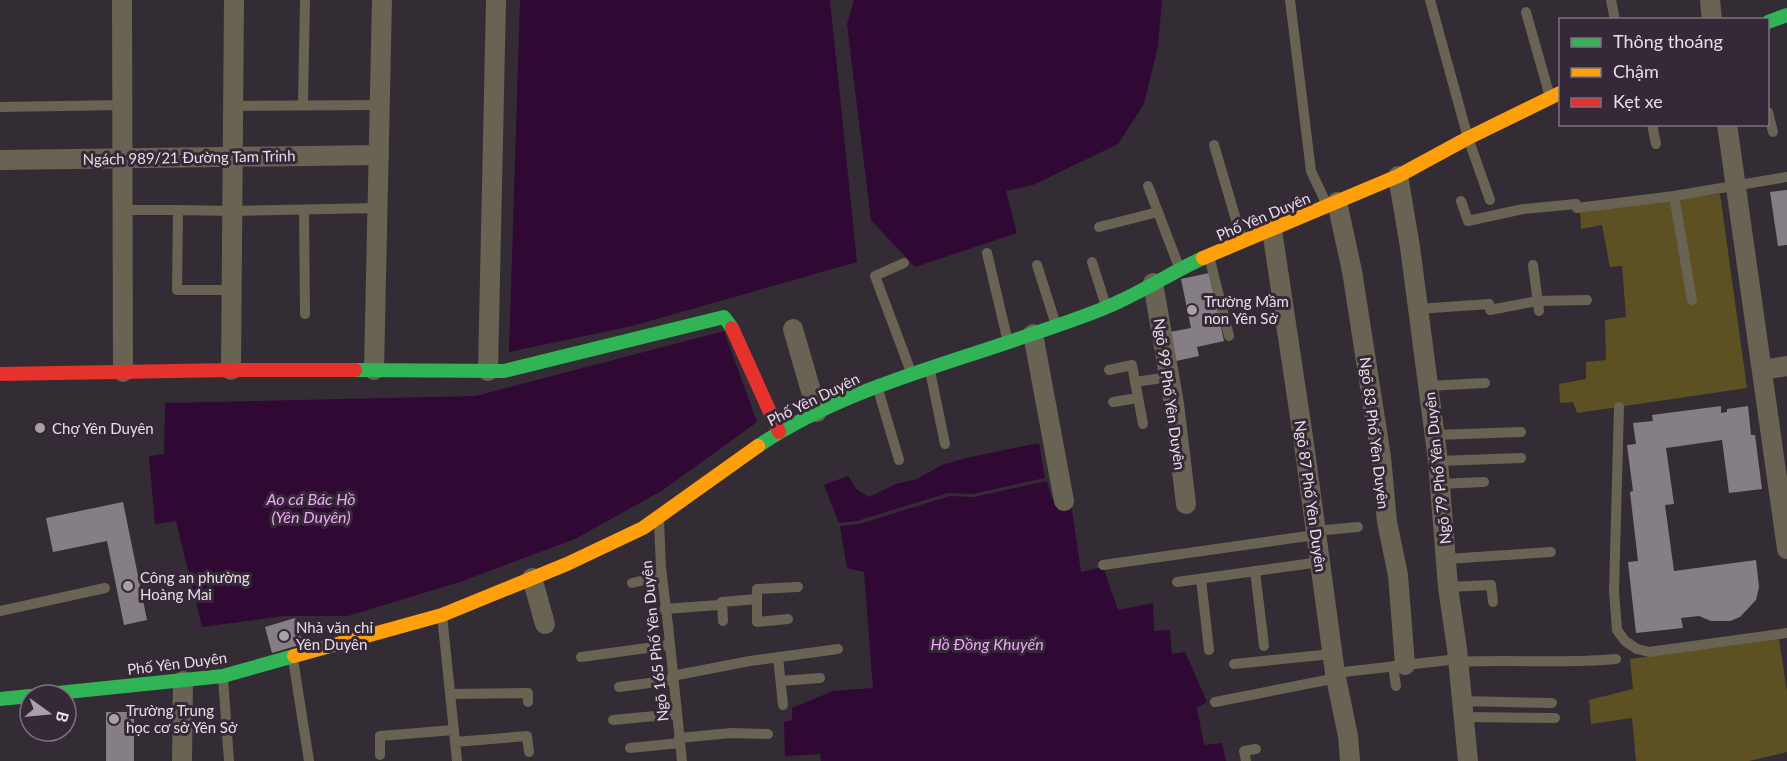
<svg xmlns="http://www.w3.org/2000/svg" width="1787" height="761" font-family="Lato,sans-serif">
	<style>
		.green { fill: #5d5124 }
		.water { fill: #2f0933 }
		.building { fill: #857f85 }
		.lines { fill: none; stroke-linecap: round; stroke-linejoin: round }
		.lane { stroke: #686353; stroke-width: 10 }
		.street { stroke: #686353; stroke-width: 20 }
		.fast { stroke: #30b455; stroke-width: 14 }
		.slow { stroke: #ff9f0a; stroke-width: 14 }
		.jam { stroke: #e5322d; stroke-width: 14 }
		.poi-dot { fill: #a8a0a8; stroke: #362937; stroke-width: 2 }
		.labels { text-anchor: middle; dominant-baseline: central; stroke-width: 6; stroke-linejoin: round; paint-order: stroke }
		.street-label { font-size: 15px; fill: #e7dee7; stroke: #362937 }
		.poi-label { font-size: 15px; fill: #e7dee7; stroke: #362937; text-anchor: start }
		.water-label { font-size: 16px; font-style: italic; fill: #f2a4fa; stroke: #362937 }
	</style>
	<rect width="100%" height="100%" fill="#332c34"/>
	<g class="green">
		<path d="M1720,194L1747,388L1577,413L1573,402L1560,403L1559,384L1586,379V362L1606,360L1605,320L1626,317L1622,266L1610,267L1602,225L1581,229L1580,212Z"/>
		<path d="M1779,639L1787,691V752L1749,761H1636L1632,718L1591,724L1589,700L1633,689L1630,659Z"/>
	</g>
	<g class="water">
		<path d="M520,0H830L857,262L632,326L509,352Z"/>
		<path d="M854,0H1162L1158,46L1144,104L1118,144L1033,185L1006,191L1017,233L915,267L871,220L847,24Z"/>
		<path d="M724,331L757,422L663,490L575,539L460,582L348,616H283L202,627L176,521L155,524L149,456L164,454L165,403L476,396Z"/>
		<path d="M1039,443L1045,478L972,494L948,493L857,521L839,523L824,485L848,476L856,489L869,497L896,484L917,479L942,465L966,458Z"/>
		<path d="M1047,481L1052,499L1071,504L1081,572L1103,567L1118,610L1153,603L1154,631L1170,630L1172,654L1185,652L1207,702L1197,708L1204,745L1222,743L1226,761H821L820,754L785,756L784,722L792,720V708L833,691L873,688L864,572L847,568L840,526L859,524L950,496L974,497Z"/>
	</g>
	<g class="building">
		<path d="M1787,190V245L1778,246L1770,192Z"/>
		<path d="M1209,273L1224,341L1197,347L1199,356L1176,361L1170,332L1191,328L1181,279Z"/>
		<path d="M1721,406V413L1727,412V409L1748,406L1751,435H1755L1762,489L1729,493L1722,440L1666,448L1674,504L1665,505L1674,571L1756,560L1759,587L1756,600L1740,617L1730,621H1711L1699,616L1681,618L1683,628L1636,633L1628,562L1638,561L1630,492L1633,491L1627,445L1636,444L1633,423L1653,421L1652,415Z"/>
		<path d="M123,502L147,620L124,625L107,541L53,552L46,518Z"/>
		<path d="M295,618L303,644L272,653L265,627Z"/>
		<rect x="106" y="712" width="28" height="49"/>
	</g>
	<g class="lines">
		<g class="lane">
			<path d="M1290,0L1311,171L1327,205"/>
			<path d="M1430,0L1468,138L1490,200"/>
			<path d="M1611,0L1615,20"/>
			<path d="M1526,12L1550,97"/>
			<path d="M303,104L305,0"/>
			<path d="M235,106L380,105"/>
			<path d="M0,107L123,105"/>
			<path d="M1768,112L1773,132"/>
			<path d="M1652,124L1656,144"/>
			<path d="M1214,145L1242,240"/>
			<path d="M1148,186L1179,267"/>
			<path d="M1674,196L1692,300"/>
			<path d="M1461,201L1468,221L1523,209L1576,204L1577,208L1674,196L1787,177"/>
			<path d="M123,210H178"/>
			<path d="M304,210L305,314"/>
			<path d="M1099,227L1158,212"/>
			<path d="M987,253L1008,342"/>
			<path d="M1209,256L1229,336"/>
			<path d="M1092,262L1106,306"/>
			<path d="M904,263L875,276L911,372"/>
			<path d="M1037,265L1056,325"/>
			<path d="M1533,265L1539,311"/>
			<path d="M232,290H177L178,210L233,211L378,208"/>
			<path d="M1418,309L1489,304L1490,310L1537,301L1587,300"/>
			<path d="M1109,370L1132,365L1143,424"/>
			<path d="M930,371L945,444"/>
			<path d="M1135,382L1169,377"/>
			<path d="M877,386L899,460"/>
			<path d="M1428,386L1485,383"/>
			<path d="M1113,402L1138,398"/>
			<path d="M1619,407L1614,591L1617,630L1625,641L1637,649L1649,652L1787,633"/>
			<path d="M1435,435L1521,432"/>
			<path d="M1438,461L1521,458"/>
			<path d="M1440,484L1484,482"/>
			<path d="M659,522L661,568L668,625L682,761"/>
			<path d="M1315,531L1358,527"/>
			<path d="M1446,559L1551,552"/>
			<path d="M1103,565L1315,535"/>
			<path d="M1255,571L1264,646"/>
			<path d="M1201,579L1209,650"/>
			<path d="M1177,582L1320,562"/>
			<path d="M632,583L662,576"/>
			<path d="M1448,587L1491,585L1493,602"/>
			<path d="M722,602L723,621"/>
			<path d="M664,609L719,605L722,602L757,599"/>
			<path d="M0,611L105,588"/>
			<path d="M442,615L457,761"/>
			<path d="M788,619L757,622V589L798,587"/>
			<path d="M581,657L669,645"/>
			<path d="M778,657L783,705"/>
			<path d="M293,659L309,761"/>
			<path d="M1458,662C1511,659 1563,664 1616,659"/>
			<path d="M1234,664L1332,654"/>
			<path d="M1393,666L1396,686"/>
			<path d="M1335,673L1458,659"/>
			<path d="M672,676L750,661L838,649"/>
			<path d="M223,678L229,761"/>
			<path d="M781,681L820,678"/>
			<path d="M619,687L672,680"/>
			<path d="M451,694L528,693V702"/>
			<path d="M1462,701L1552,703"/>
			<path d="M1215,702L1337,678"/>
			<path d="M1464,717L1555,718"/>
			<path d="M613,720L676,714"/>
			<path d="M679,738L731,733L768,734"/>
			<path d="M455,742L527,736L529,752"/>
			<path d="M630,748L680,743"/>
			<path d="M380,755V736L454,730"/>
			<path d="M1246,761L1244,751L1256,749"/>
		</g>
		<g class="street">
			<path d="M122,0L123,372"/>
			<path d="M1710,0L1712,20"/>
			<path d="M1727,124L1787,549"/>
			<path d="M0,160L379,155"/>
			<path d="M1398,176L1410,247L1438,461L1448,587L1457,649L1468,761"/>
			<path d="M1337,202L1352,271L1381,457L1387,522L1398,575L1405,665"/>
			<path d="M1272,230L1304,444L1335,673L1348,736L1350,761"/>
			<path d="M1153,283L1174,404L1186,504"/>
			<path d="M793,329L817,412"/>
			<path d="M1033,334L1064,501"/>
			<path d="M231,370L234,0"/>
			<path d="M374,370L382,0"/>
			<path d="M1762,370L1787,366"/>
			<path d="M488,371L496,0"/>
			<path d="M532,578L545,624"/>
			<path d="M182,761L183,681"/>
		</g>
		<g class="fast">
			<path d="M1768,22L1787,15"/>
			<path d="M355,370L504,371L724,317L732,328"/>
			<path d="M758,446C841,390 939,367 1032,334C1061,324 1091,315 1118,302C1147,289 1174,271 1203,258"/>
			<path d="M38,695L223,676L294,656"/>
			<path d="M0,699L30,696"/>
		</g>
		<g class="slow">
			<path d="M1203,258L1398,176L1468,138L1560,93"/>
			<path d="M294,656L442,615L567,564L643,528L758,446"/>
		</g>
		<g class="jam">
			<path d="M732,328L779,432"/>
			<path d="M0,374L231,370H355"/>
		</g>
	</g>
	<g class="poi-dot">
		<circle cx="1192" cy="310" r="6"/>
		<circle cx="40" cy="428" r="6"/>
		<circle cx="128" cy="586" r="6"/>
		<circle cx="284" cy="636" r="6"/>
		<circle cx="114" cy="719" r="6"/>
	</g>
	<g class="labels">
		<g class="street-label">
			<text transform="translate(189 157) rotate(-1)">Ngách 989/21 Đường Tam Trinh</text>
			<text transform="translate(1263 216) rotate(-23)">Phố Yên Duyên</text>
			<text transform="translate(1170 394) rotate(82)">Ngõ 99 Phố Yên Duyên</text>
			<text transform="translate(813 399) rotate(-26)">Phố Yên Duyên</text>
			<text transform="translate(1375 433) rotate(83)">Ngõ 83 Phố Yên Duyên</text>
			<text transform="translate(1437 468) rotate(-96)">Ngõ 79 Phố Yên Duyên</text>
			<text transform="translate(1311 496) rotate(82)">Ngõ 87 Phố Yên Duyên</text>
			<text transform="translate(654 641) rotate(-96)">Ngõ 165 Phố Yên Duyên</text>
			<text transform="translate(177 663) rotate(-7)">Phố Yên Duyên</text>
		</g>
		<g class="poi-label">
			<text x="1204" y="301">Trường Mầm<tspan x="1204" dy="17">non Yên Sở</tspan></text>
			<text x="52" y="428">Chợ Yên Duyên</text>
			<text x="140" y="577">Công an phường<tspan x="140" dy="17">Hoàng Mai</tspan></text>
			<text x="296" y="627">Nhà văn chỉ<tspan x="296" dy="17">Yên Duyên</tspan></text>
			<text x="126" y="710">Trường Trung<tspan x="126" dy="17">học cơ sở Yên Sở</tspan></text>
		</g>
		<g class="water-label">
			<text x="311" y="498">Ao cá Bác Hồ<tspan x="311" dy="18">(Yên Duyên)</tspan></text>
			<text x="987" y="643">Hồ Đồng Khuyến</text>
		</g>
	</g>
	<rect x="1559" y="18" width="210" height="108" fill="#362937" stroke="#7d717d" stroke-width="1.5"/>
	<rect x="1571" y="38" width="30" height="9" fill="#30b455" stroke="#7d717d" stroke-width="1.5"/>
	<text x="1613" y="48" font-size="18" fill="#e7dee7">Thông thoáng</text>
	<rect x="1571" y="68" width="30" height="9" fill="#ff9f0a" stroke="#7d717d" stroke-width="1.5"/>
	<text x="1613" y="78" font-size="18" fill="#e7dee7">Chậm</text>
	<rect x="1571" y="98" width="30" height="9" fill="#e5322d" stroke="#7d717d" stroke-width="1.5"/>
	<text x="1613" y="108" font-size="18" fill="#e7dee7">Kẹt xe</text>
	<g transform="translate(48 713) rotate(105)"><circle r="28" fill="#362937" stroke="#7d717d" stroke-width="1.5"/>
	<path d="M0-4.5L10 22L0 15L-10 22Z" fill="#a8a0a8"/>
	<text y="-9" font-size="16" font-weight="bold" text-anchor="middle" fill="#e7dee7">B</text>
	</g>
</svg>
